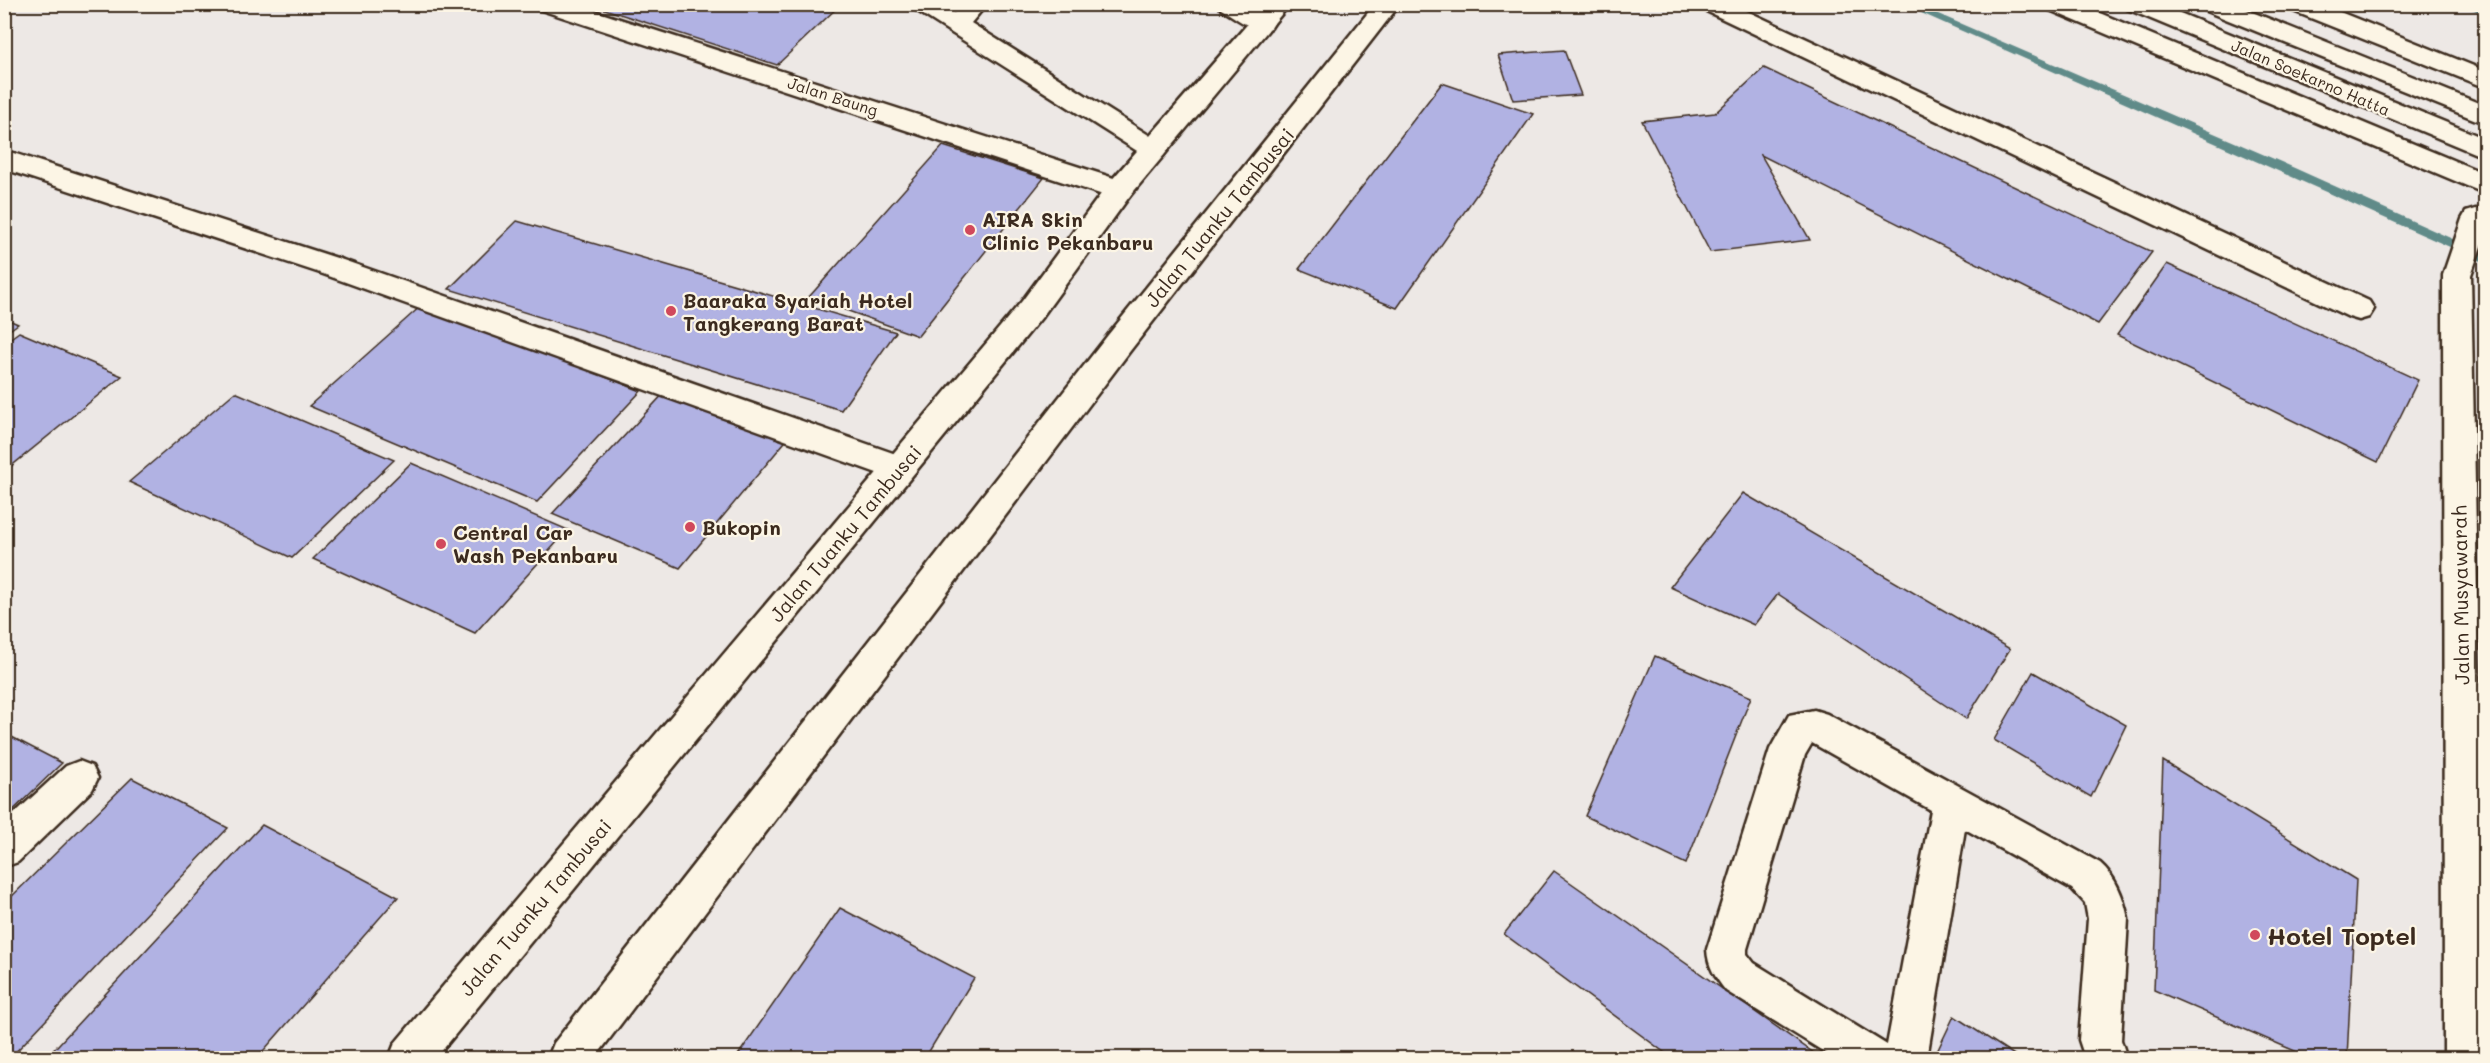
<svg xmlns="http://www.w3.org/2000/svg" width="2490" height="1063" font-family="Mali,sans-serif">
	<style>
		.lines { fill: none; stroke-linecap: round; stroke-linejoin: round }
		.stream { fill: #608b89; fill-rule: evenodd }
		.building { fill: #b1b2e3; stroke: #3b2a1e; stroke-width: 1.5 }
		.minor-casing { stroke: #3b2a1e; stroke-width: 5 }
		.major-casing { stroke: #3b2a1e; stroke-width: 5 }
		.minor { fill: #fcf5e5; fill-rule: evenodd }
		.major { fill: #fcf5e5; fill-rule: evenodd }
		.poi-dot { fill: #d1495b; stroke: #fcf5e5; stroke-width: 2 }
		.labels { text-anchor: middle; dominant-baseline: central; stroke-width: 4.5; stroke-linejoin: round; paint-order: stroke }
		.far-street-label { font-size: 16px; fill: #3b2a1e; stroke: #fcf5e5 }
		.street-label { font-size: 20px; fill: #3b2a1e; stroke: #fcf5e5 }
		.poi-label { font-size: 20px; font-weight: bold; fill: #3b2a1e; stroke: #fcf5e5; text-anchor: start }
		.near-poi-label { font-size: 24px; font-weight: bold; fill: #3b2a1e; stroke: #fcf5e5; text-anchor: start }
	</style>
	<rect width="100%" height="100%" fill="#ede8e5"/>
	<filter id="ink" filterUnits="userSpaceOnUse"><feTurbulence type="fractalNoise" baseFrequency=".0167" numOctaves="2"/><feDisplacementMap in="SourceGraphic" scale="12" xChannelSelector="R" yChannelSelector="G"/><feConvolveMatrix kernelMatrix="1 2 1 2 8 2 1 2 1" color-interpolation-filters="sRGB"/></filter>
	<g filter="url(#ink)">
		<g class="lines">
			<g class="stream">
				<path d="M1901,4H1915L2281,162L2486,254V263Z"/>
				<path d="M2460,4H2475L2486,8V15Z"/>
			</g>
		</g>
		<g class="building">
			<path d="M589,4H841L777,65Z"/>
			<path d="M1564,50L1581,95L1513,100L1498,55Z"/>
			<path d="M1764,68L2152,252L2098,324L1761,155L1810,240L1710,252L1642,121L1715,113Z"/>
			<path d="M1442,83L1533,114L1397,308L1299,269Z"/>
			<path d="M943,146L1044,178L918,336L809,297Z"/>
			<path d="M517,221L896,332L841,410L449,289Z"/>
			<path d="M2167,264L2418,380L2378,462L2117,335Z"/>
			<path d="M422,305L641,391L537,502L309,406Z"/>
			<path d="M4,318L18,324L4,334Z"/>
			<path d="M19,332L122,376L10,467L4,464V343Z"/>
			<path d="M667,390L789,437L680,568L552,514Z"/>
			<path d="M235,392L394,460L292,558L129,482Z"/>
			<path d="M411,463L568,530L475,633L313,559Z"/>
			<path d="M1743,493L2010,649L1966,719L1778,594L1754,625L1670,587Z"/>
			<path d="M1655,656L1751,697L1686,864L1585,816Z"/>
			<path d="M2033,672L2126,725L2091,797L1994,740Z"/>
			<path d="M4,733L62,763L4,819Z"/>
			<path d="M2163,761L2356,880L2347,1058H2311L2154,990Z"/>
			<path d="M132,778L228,828L10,1058H4V904Z"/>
			<path d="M262,825L398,897L257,1058H46Z"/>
			<path d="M1554,871L1821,1058H1672L1504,934Z"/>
			<path d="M840,908L974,978L925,1058H736Z"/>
			<path d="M1954,1016L2019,1058H1934Z"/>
		</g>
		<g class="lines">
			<defs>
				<g id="minor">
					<path d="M535,4H573L1129,183L1133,190L1129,197L1119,199L1109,197L538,9Z"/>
					<path d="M911,4H941L954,13L961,4H987L971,23L1163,144L1167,150L1163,156L1154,159L1145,156L914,9Z"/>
					<path d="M1218,4C1239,4 1261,4 1274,23L1271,28C1252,33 1237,18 1221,9Z"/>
					<path d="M1699,4H1732L2369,301L2374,309L2369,317L2359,320L2349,317L1702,9Z"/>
					<path d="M2044,4H2078L2486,174V194L2047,9Z"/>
					<path d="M2285,4H2320L2486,71V88L2288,9Z"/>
					<path d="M4,150L343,260L910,459L915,468L910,477L899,481L888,477L323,274L4,169Z"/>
					<path d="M2476,209L2486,212V232L2471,275L2486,1058H2444L2443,275L2462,219L2466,212Z"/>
					<path d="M1814,710L1827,714L2100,863C2116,877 2124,898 2128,919L2121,1040L2127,1058H2085L2079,1040L2088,919L2085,903L2072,889L1965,829L1927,1058H1834L1726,991C1715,977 1708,967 1707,949L1770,749L1789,715ZM1812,743L1931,810L1887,1045L1754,963L1747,954V949L1805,755Z"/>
					<path d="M79,761L92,766L98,778L92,790L18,862L4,867V823L66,766Z"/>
				</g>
				<g id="major">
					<path d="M1265,4H1290L1129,197L1042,317L436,1058H389L395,1043L1022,301L1109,183Z"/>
					<path d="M1375,4H1400L1130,351L595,1058H548L554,1043L1108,335Z"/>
					<path d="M2124,4H2158L2486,139V158L2127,9Z"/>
					<path d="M2198,4H2232L2486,106V124L2201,9Z"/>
				</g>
			</defs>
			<use href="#minor" class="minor-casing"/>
			<use href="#major" class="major-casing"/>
			<use href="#minor" class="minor"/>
			<use href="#major" class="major"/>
		</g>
	</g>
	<g class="poi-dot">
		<circle cx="970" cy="230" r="6"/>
		<circle cx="671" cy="311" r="6"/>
		<circle cx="690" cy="527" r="6"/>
		<circle cx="441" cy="544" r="6"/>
		<circle cx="2255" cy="935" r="6"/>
	</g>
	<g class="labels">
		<g class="far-street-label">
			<text transform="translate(2311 77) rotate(23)">Jalan Soekarno Hatta</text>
			<text transform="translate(833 96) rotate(18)">Jalan Baung</text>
		</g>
		<g class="street-label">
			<text transform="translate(1219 217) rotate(-51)">Jalan Tuanku Tambusai</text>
			<text transform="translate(845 533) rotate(-50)">Jalan Tuanku Tambusai</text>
			<text transform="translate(2460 595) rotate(-91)">Jalan Musyawarah</text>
			<text transform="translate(535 907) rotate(-50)">Jalan Tuanku Tambusai</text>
		</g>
		<g class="poi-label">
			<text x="982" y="219">AIRA Skin<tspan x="982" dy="23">Clinic Pekanbaru</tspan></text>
			<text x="683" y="300">Baaraka Syariah Hotel<tspan x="683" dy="23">Tangkerang Barat</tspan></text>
			<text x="702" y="527">Bukopin</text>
			<text x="453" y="532">Central Car<tspan x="453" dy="23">Wash Pekanbaru</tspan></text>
		</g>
		<g class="near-poi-label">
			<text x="2267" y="935">Hotel Toptel</text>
		</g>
	</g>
	<rect width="2490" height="1063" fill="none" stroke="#fcf5e5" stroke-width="24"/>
	<rect x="12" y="12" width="2466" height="1039" fill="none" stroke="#3b2a1e" stroke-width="2" filter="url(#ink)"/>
</svg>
